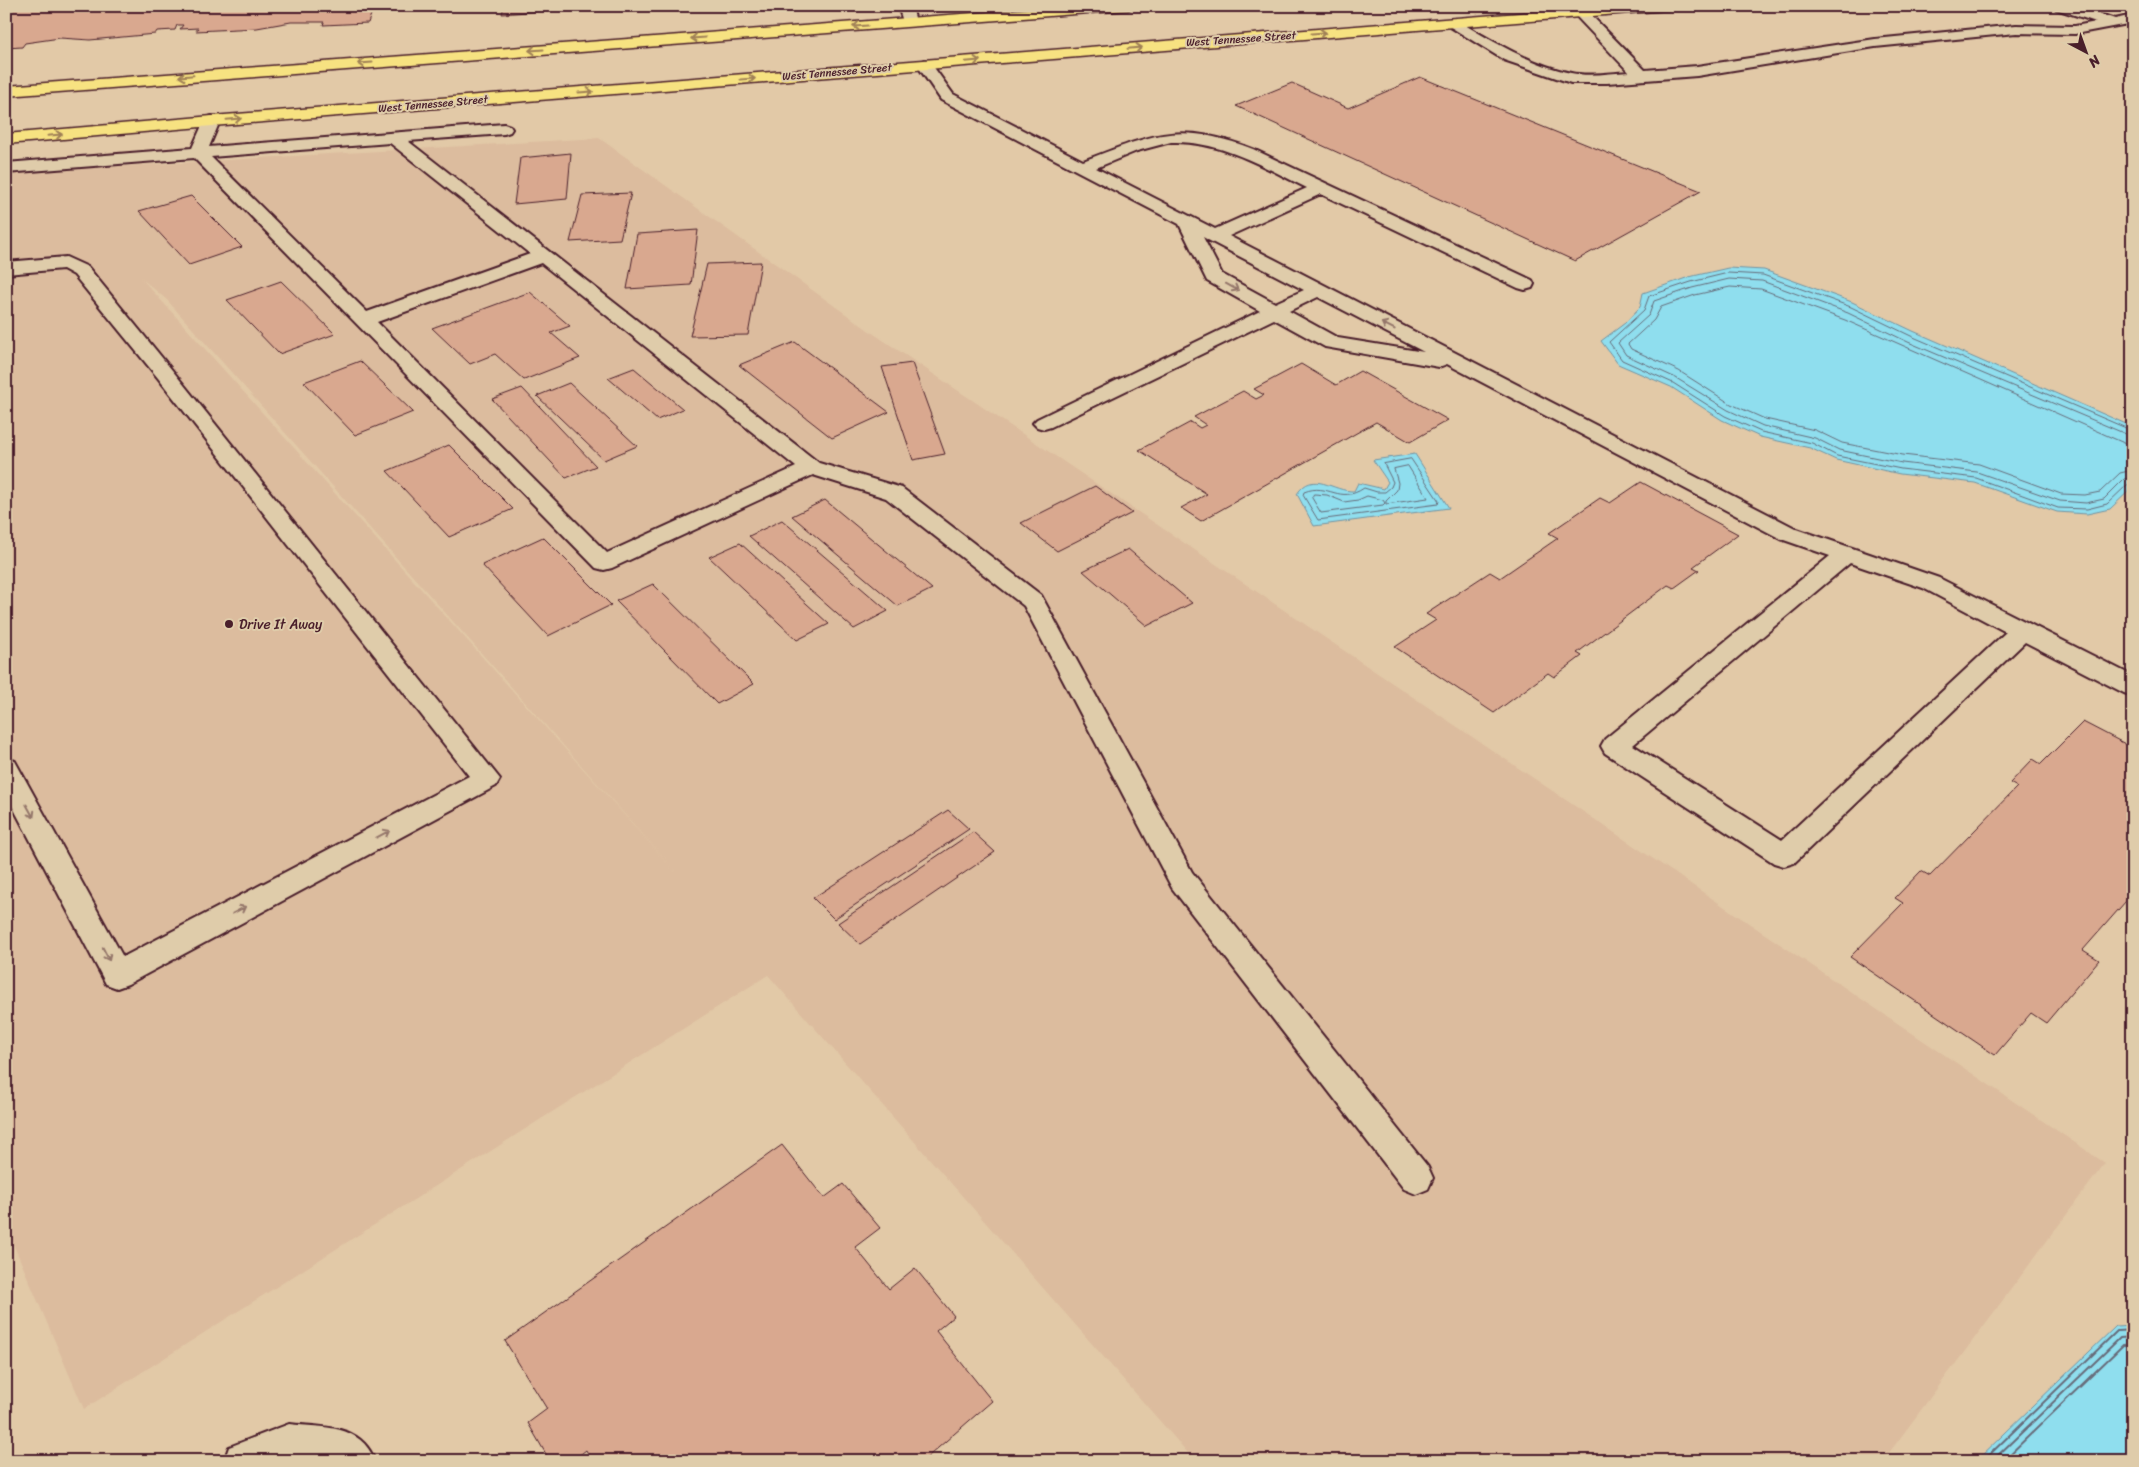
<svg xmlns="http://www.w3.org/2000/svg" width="2139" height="1467" font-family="Sriracha,sans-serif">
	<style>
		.built { fill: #dcbc9e; fill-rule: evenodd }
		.water { fill: #8fdeee; stroke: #7392a0 }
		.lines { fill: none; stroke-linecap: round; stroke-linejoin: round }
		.shore-far1 { stroke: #666b79; stroke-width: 1 }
		.shore { stroke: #666b79; stroke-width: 2 }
		.building { fill: #d9a88f; stroke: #4a1f2b }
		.service-casing { stroke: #4a1f2b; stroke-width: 4 }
		.primary-casing { stroke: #4a1f2b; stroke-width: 3 }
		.service { fill: #dfccaa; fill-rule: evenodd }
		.primary { fill: #f7e281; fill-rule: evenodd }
		.oneway { stroke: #a08056 }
		.oneway2 { stroke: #94766a }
		.poi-dot { fill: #4a1f2b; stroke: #dfccaa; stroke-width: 2 }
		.labels { text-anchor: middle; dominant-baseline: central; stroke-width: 4; stroke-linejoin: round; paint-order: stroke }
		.far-street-label { font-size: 11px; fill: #4a1f2b; stroke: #dfccaa }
		.poi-label { font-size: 14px; fill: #4a1f2b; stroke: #dfccaa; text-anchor: start }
	</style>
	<rect width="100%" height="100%" fill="#e2c9a7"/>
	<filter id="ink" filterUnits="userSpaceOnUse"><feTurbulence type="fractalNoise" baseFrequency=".02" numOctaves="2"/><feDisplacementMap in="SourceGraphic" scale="10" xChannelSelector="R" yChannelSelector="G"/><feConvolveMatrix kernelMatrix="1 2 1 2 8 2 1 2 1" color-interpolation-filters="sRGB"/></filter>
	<g filter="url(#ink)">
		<path class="built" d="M599,138L871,332L2105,1163L1883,1461H1195L768,975L84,1409L6,1227V173ZM141,278L167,300L675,871Z"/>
		<g class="water">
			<path d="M1728,268L1764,270L1852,302L1913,331L2133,427V487L2110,509L2087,514L2057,512L1975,483L1900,474L1836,460L1810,448L1760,437L1722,420L1671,387L1618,364L1601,341L1625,323L1640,307L1643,293L1689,277Z"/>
			<path d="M1415,454L1449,508L1314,526L1297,494C1313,469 1333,492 1354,491L1358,483L1384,489L1388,482L1373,460Z"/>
			<path d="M2133,1325V1461H1976L2116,1326Z"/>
		</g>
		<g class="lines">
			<g class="shore-far1">
				<path d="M2133,431L1911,336L1851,307L1763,275L1728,273L1691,282L1649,296L1644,310L1609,342L1622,360L1673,383L1725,416L1761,432L1812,443L1837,456L1901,469L1976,478L2058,508L2087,509L2107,504L2127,485L2133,483"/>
				<path d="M2133,437L1908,342L1848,313L1762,281L1729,279L1692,288L1654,301L1649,315L1618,343L1626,355L1676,378L1728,410L1763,426L1815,438L1839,450L1902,463L1977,472L2060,501L2086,503L2104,499L2124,479L2133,477"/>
				<path d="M2133,445L2124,443L1845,320L1761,289L1730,287L1695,295L1661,307L1654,320L1628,344L1631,349L1679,371L1731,404L1765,419L1815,430L1842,443L1903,455L1979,464L2061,494L2085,495L2100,492L2120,473L2133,470"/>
				<path d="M1411,459L1439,501L1438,504L1318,520L1303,495L1304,492C1329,482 1339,505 1364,488L1377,492H1385L1391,487L1393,482L1384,464Z"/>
				<path d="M1408,466L1428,498L1386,504V501L1397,490L1398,483L1394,469Z"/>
				<path d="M1314,494L1327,495L1344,502L1358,500L1367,496L1383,500L1385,503L1383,505L1321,513L1312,498Z"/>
			</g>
			<g class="shore">
				<path d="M1983,1461L2117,1331L2133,1330"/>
				<path d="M1992,1461L2120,1338L2133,1337"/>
				<path d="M2003,1461L2123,1345L2133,1344"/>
			</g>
		</g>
		<g class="building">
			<path d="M50,6L47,9L80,8L78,11L106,6H374L368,23L323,25L324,22H291L257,28L196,31L198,28L180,29L183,25H177L175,30L157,31L155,34L90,40L60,38L25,43L22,47L6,48V8Z"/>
			<path d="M504,6H557L551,7V10L502,14Z"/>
			<path d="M1420,77L1701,191L1575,261L1236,106L1292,83L1348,108Z"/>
			<path d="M571,153L567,199L514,204L520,158Z"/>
			<path d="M631,193L620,239L570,242L582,195Z"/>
			<path d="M191,196L242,247L189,265L139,211Z"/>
			<path d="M698,230L691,285L627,289L637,234Z"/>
			<path d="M761,262L748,335L690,336L707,264Z"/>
			<path d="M281,281L335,334L279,354L227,300Z"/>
			<path d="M530,292L570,326L551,333L580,358L524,380L495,354L470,364L432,328Z"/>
			<path d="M795,342L889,412L832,438L739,365Z"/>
			<path d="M360,361L413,412L355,435L304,382Z"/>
			<path d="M912,363L945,454L913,460L882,367Z"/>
			<path d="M1301,364L1336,385L1360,371L1448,420L1410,442L1376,422L1201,521L1181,508L1207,494L1139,450L1191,422L1200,428L1206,425L1194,417L1243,391L1256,399L1264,395L1254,389Z"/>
			<path d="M634,368L683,409L657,420L608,378Z"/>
			<path d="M569,383L637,446L604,460L537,396Z"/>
			<path d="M522,388L596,466L566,478L492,399Z"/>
			<path d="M449,445L513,509L449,537L387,471Z"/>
			<path d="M1641,482L1738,534L1693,567L1699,570L1674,588L1668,585L1577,653L1582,656L1554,677L1548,673L1494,713L1395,647L1436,620L1426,614L1490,572L1500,578L1558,538L1549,533L1600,498L1610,503Z"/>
			<path d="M1095,486L1132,513L1057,551L1021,523Z"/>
			<path d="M825,500L932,589L898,606L792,516Z"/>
			<path d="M782,520L888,611L854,629L749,536Z"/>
			<path d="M543,537L611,605L548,636L482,565Z"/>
			<path d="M740,543L829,624L797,640L709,557Z"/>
			<path d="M1128,549L1192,603L1147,626L1083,571Z"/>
			<path d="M653,584L754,684L717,704L616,601Z"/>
			<path d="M2083,722L2133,748V893L2083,950L2099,960L2046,1023L2031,1013L1995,1055L1850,957L1903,903L1895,898L1921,871L1930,876L2017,787L2010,783L2033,759L2041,764Z"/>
			<path d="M948,810L969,829L834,919L813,898Z"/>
			<path d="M973,832L995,852L860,944L838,923Z"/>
			<path d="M782,1145L824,1198L843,1184L880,1228L855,1247L889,1289L915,1268L954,1316L936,1331L992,1401L923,1461H592L586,1450L572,1461H550L528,1423L547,1409L505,1341Z"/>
		</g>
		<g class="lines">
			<defs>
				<g id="service">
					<path d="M898,6H912L916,22L914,25H904Z"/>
					<path d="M2054,6H2076L2115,19L2133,15V23L2075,34L2016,33L1875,47L1697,76L1607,83H1571L1504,60L1444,23L1446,20H1456C1493,41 1529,64 1571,73C1589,77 1611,73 1629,72L1576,16L1574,13L1576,10H1586L1645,70L1697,66L1875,39L2016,25L2075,26L2096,22L2056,9Z"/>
					<path d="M925,60L930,62L953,94L1083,161C1154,134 1178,121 1253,149L1532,280L1534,284L1532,288L1525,290L1518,288L1321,194L1229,236L1797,529L1939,578L2133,676V696L2124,693L2025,642L1794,863L1784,866L1774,863L1605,753L1601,746L1605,739L1830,556L1781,539L1447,364L1439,367L1325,347L1274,319L1051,427L1044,429L1037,427L1033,423L1037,419L1260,311L1207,281L1179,224L941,100L917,65L920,62ZM1171,142C1220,140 1264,167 1307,188L1215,229L1096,168L1137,151ZM1203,237L1208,240L1304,290L1275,303L1222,274ZM1318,297L1424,352L1338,338L1289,311ZM1850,563L1923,588L2006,632L1782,840L1633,745Z"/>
					<path d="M212,116L218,118L220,121L209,147L504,124L510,126L512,129L510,132L504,134L408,141L819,463L902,488L1041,595L1192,872L1428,1167L1433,1178L1428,1189L1416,1194L1404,1189L1172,888L1024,606L886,498L813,475L612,568L604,570L596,568L194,158L6,173V163L192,148L204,121L206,118ZM390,143L530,254L367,312L211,157ZM541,263L796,467L607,553L377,322Z"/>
					<path d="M66,257L88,267L172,370L500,779L496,786L128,984L117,988L106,984L6,794V758L15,761L123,957L469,776L158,378L74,275L63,269L6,274V262Z"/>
					<path d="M289,1424C324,1428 360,1423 375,1461H224L229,1447Z"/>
				</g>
				<g id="primary">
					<path d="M1066,6H1135L1128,10L6,96V86Z"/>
					<path d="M1609,6H1675L1668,10L212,126L6,144V134L212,116Z"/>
				</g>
			</defs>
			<use href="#service" class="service-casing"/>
			<use href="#primary" class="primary-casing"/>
			<use href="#service" class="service"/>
			<use href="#primary" class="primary"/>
		</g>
		<defs><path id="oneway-shaft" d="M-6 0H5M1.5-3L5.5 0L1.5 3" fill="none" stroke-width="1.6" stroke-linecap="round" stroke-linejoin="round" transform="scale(1.25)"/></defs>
		<g class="oneway">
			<use href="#oneway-shaft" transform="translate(860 26) rotate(176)"/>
			<use href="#oneway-shaft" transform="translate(1319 33) rotate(-4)"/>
			<use href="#oneway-shaft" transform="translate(698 38) rotate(176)"/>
			<use href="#oneway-shaft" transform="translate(1135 48) rotate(-5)"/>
			<use href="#oneway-shaft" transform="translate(536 50) rotate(176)"/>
			<use href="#oneway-shaft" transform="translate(973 61) rotate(-5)"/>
			<use href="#oneway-shaft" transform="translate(365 63) rotate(176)"/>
			<use href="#oneway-shaft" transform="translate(186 76) rotate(175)"/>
			<use href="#oneway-shaft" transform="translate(748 79) rotate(-4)"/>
			<use href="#oneway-shaft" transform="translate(586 92) rotate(-4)"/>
			<use href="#oneway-shaft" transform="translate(234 119) rotate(-5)"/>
			<use href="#oneway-shaft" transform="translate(55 135) rotate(-5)"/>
		</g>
		<g class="oneway2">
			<use href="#oneway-shaft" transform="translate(1232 287) rotate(29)"/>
			<use href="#oneway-shaft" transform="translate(1388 326) rotate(-153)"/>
			<use href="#oneway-shaft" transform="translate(30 811) rotate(61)"/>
			<use href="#oneway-shaft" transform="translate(383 834) rotate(-28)"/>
			<use href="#oneway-shaft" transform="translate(239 910) rotate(-28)"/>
			<use href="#oneway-shaft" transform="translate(106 954) rotate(63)"/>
		</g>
	</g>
	<circle class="poi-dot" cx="229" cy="624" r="5"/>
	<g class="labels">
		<g class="far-street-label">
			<text transform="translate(1241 39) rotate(-4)">West Tennessee Street</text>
			<text transform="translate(837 72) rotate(-5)">West Tennessee Street</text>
			<text transform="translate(433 104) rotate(-5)">West Tennessee Street</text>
		</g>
		<g class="poi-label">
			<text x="239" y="624">Drive It Away</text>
		</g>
	</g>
	<rect width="2139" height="1467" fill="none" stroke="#dfccaa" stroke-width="25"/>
	<rect x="12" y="12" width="2114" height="1442" fill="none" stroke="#4a1f2b" stroke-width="2" filter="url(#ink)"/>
	<g transform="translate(2086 52) rotate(139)" stroke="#dfccaa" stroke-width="4" paint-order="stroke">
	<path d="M0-4L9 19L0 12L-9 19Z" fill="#4a1f2b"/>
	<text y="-8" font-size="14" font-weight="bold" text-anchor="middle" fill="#4a1f2b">N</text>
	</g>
</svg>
